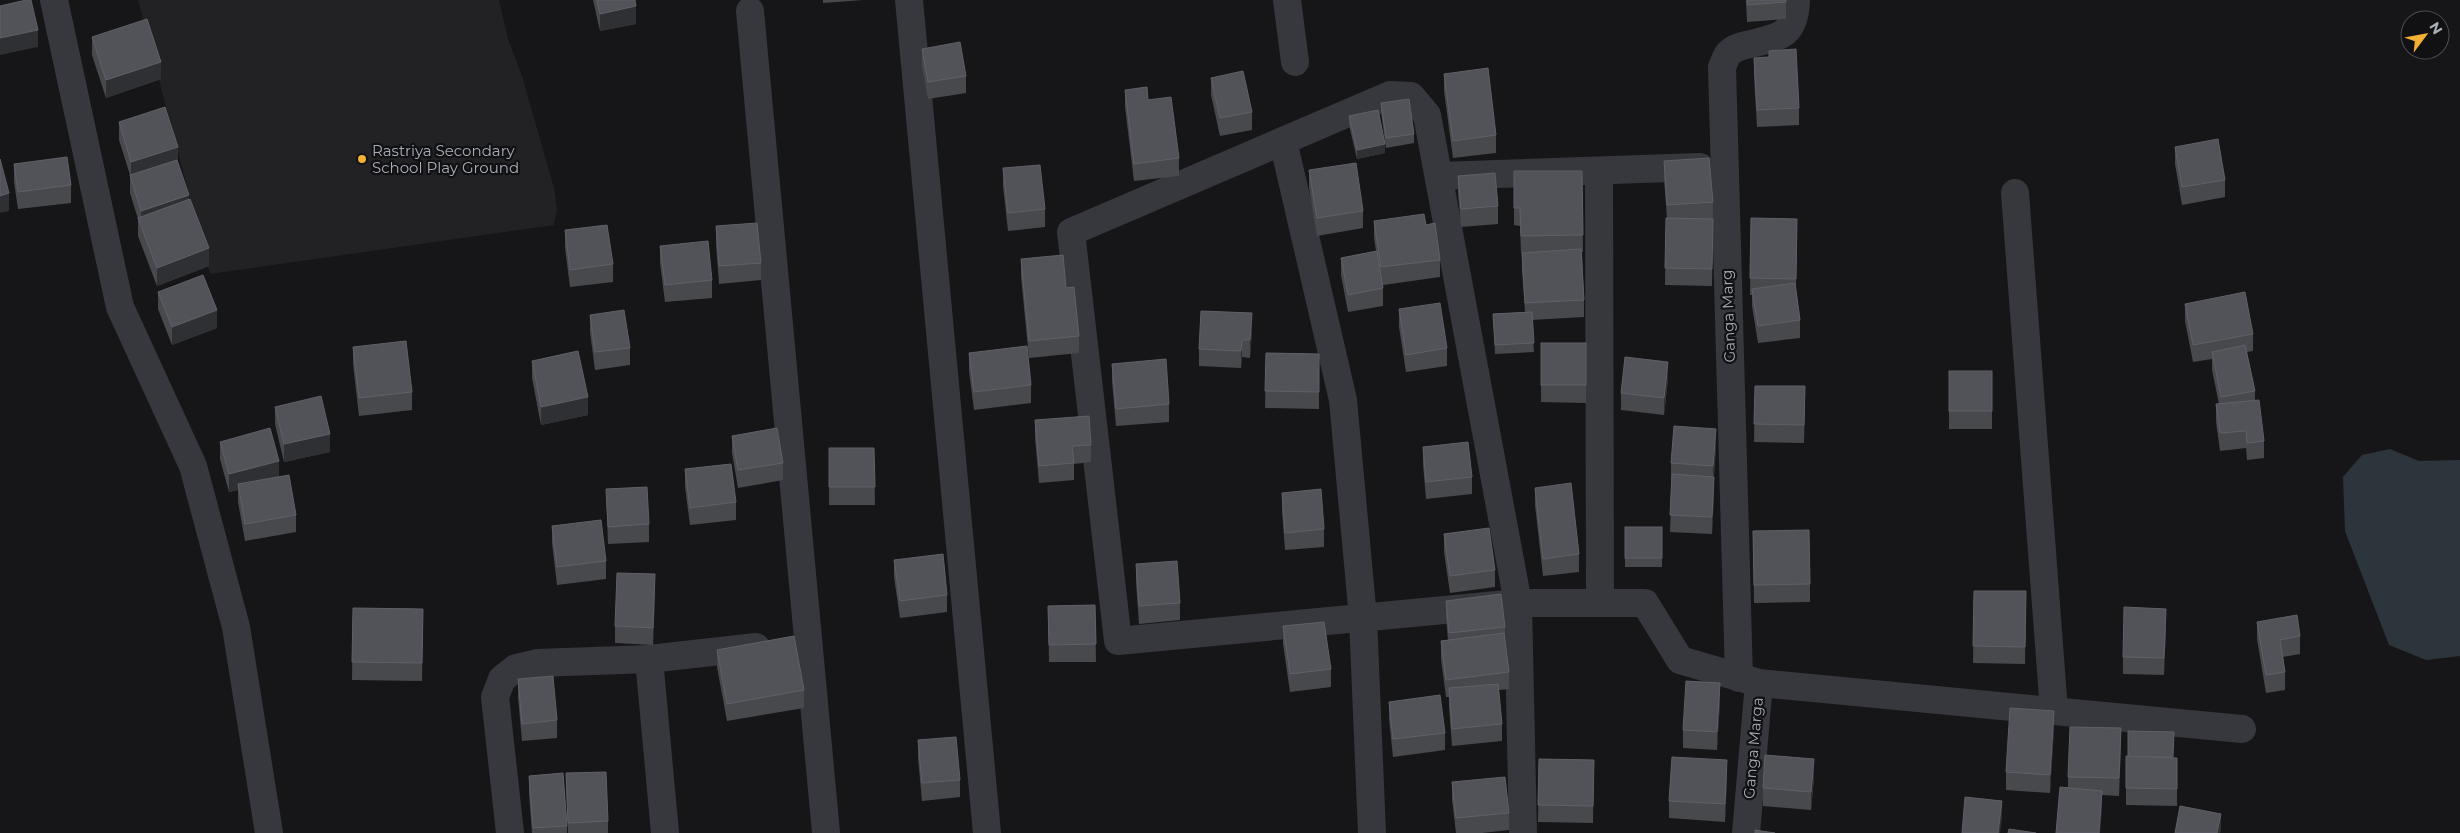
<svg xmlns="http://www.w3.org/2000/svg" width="2460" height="833" font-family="Montserrat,sans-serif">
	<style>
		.built { fill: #222225 }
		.water { fill: #2c353c }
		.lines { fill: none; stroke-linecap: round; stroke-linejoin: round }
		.minor { stroke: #37383d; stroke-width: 28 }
		.wall { fill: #47494d }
		.shaded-wall { fill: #2f3033 }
		.building { fill: #525359; stroke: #5f6168 }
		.poi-dot { fill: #f2b134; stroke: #111113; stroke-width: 2 }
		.labels { text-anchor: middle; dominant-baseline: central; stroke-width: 4.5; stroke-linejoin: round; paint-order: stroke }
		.poi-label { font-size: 15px; fill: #a8adb8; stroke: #111113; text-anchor: start }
		.street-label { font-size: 15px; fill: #a8adb8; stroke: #111113 }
	</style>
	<rect width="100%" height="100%" fill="#161618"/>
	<path class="built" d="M138,0H499L508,39L522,76L554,188L557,210L554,225L210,274Z"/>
	<path class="water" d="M2390,449L2419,461L2460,460V656L2426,660L2389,645L2345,531L2343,477L2362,455Z"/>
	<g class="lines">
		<g class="minor">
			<path d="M54,0L120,307L193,466L236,627L269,833"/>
			<path d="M909,0L987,833"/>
			<path d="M1287,0L1295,62"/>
			<path d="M750,11L826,833"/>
			<path d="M1283,141L1343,400L1363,618L1372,833"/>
			<path d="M1599,171L1600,603"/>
			<path d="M1439,176L1700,167"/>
			<path d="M2015,193L2054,711"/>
			<path d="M649,659L665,833"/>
			<path d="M1739,678L1722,67C1724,63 1726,56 1729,53C1733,49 1741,46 1746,45C1778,37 1795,38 1796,0"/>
			<path d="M510,833L495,697L502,679L516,668L537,663L649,659L756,647"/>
			<path d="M1523,833L1518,603L1427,115L1411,96L1390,95L1071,232L1118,641L1518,603H1645L1680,660L1759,683L2242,729"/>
			<path d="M1746,833L1759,683"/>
		</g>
	</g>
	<g class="wall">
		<path d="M593,0H635L636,24L600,31Z"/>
		<path d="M823,0H863L823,3Z"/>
		<path d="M1746,0H1786V19L1747,22Z"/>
		<path d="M92,37L161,79L106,98L92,55Z"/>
		<path d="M922,49L966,76V93L928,99L922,66Z"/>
		<path d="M1754,58L1799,108V125L1757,127L1754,76Z"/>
		<path d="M1444,74L1496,135V153L1453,158L1444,91Z"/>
		<path d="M1211,78L1252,112V130L1220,136L1211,95Z"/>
		<path d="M1125,90L1148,100L1179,158V176L1134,181L1125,107Z"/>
		<path d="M1381,103L1414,134V143L1386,148L1381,112Z"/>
		<path d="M1349,116L1385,153L1357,159L1349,125Z"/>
		<path d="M119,122L178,163L209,266L157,286L138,236V219L130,193V175L119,140Z"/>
		<path d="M2175,147L2225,180V197L2182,205L2175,164Z"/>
		<path d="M1664,161L1713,202L1712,286L1665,285L1666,218H1667L1664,179Z"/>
		<path d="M14,164L71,185V203L18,209L14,182Z"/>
		<path d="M1003,168L1045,209V227L1008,231L1003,186Z"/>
		<path d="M1309,170L1363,211V228L1317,236L1309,188Z"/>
		<path d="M1514,171H1582L1583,252H1582L1584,300V317L1532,320L1534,352L1495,354L1493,314L1525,312L1522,270V253H1521L1520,226L1514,225Z"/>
		<path d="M1458,176L1498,206V224L1461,227L1458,193Z"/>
		<path d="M1751,218L1797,219L1796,289L1800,320V338L1758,343L1752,306V295H1750Z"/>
		<path d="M1374,221L1426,225L1440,260V277L1383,285V306L1348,312L1341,275V258L1376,251L1374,238Z"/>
		<path d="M716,226L761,263V280L719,284L716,244Z"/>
		<path d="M565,230L613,264V282L570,287L565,248Z"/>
		<path d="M660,246L712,280V298L665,302L660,263Z"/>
		<path d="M1021,259L1066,288L1079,336V353L1029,358L1021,277Z"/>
		<path d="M158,292L217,328L172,345L158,309Z"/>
		<path d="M2185,304L2253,334V351L2247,352L2255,391V400L2264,441V458L2247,460L2246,448L2220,451L2216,422V404H2219L2212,370V359L2193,362L2185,321Z"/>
		<path d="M1399,309L1447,348V366L1406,372L1399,327Z"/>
		<path d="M590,315L630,348V365L595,370L590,332Z"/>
		<path d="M1252,330L1250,358L1242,357L1241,368L1199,366V349Z"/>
		<path d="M1541,343H1586V403L1541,402Z"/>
		<path d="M353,347L412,392V410L359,416L353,364Z"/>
		<path d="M969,353L1031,385V403L974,410L969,371Z"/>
		<path d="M1266,353L1319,354V409L1265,408Z"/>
		<path d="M532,361L588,415L541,425L532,378Z"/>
		<path d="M1112,364L1169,404V422L1116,426L1112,381Z"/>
		<rect x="1949" y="371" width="43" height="58"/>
		<path d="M1668,379L1664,415L1621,410V393Z"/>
		<path d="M1755,386L1805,404L1804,443L1754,442Z"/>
		<path d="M275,407L330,452L284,462L275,424Z"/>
		<path d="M1035,420L1091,445V462L1074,464V480L1039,483L1035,438Z"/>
		<path d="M732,436L783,463V480L738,488L732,453Z"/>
		<path d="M220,442L279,477L296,515V532L245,541L238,502V490L229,492L220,459Z"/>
		<path d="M1423,447L1472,477V494L1426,499L1423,464Z"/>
		<path d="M1716,447L1714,477V494L1712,534L1670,532L1672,481H1671V463Z"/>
		<path d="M829,448H874L875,505H829Z"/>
		<path d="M685,469L736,502V520L690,525L685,487Z"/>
		<path d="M1535,488L1579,554V572L1543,576L1535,505Z"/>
		<path d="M606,489L649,524V542L608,544Z"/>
		<path d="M1282,493L1324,529V547L1285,550L1282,511Z"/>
		<path d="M552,526L606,561V579L557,585L552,543Z"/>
		<rect x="1625" y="527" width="37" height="40"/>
		<path d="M1753,531L1810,584V602L1754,603Z"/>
		<path d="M1444,534L1495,570V587L1450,593L1444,552Z"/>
		<path d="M894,560L947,595V612L900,618L894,577Z"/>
		<path d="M1136,564L1180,603V620L1139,624L1136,582Z"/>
		<path d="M1974,591H2026L2025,664L1973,663Z"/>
		<path d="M655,592L653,645L615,643V626Z"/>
		<path d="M1446,601L1505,627V641L1509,672V689L1499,690L1502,724V741L1452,746L1449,706V697H1446L1441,659V641L1448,640L1446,618Z"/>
		<path d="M1095,605L1096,662H1049L1048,606Z"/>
		<path d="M353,608L423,609L422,681L352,680Z"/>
		<path d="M2257,622L2300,636V654L2283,657L2285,672V690L2266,693L2257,639Z"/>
		<path d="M1283,626L1331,669V687L1290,692L1283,644Z"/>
		<path d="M2166,626L2164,675L2123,674V657Z"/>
		<path d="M717,650L804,690V708L727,721L717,667Z"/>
		<path d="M518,679L557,720V738L522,741L518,697Z"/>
		<path d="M1720,700L1717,750L1683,748V730Z"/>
		<path d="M1389,702L1445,733V750L1393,757L1389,719Z"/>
		<path d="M2054,728L2050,793L2006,790V772Z"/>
		<path d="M918,740L960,780V797L922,801L918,758Z"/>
		<path d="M2121,746L2119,796L2102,795V809L2068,788V777Z"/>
		<path d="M2126,756L2177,758V806L2126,805Z"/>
		<path d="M1539,759L1594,760L1593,823L1538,822Z"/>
		<path d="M566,773L608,821V833H568Z"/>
		<path d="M529,776L567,826V833H532L529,793Z"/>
		<path d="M1727,777L1725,822L1669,818V801Z"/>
		<path d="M1814,777L1811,810L1763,806V788Z"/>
		<path d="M1452,782L1509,813V830L1482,833H1456L1452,800Z"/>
	</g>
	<g class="shaded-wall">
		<path d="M636,6V24L600,31V14Z"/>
		<path d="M38,30V47L0,55V38Z"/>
		<path d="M161,62V79L106,98V80Z"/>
		<path d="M1385,144V153L1357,159V150Z"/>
		<path d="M178,147V165L131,180V162Z"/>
		<path d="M9,193V211L0,213V196Z"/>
		<path d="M189,195V212L141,226V211Z"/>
		<path d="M209,248V266L157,286V268Z"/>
		<path d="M217,310V328L172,345V327Z"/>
		<path d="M1252,313V330L1250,358V340Z"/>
		<path d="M1242,340V357L1241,368V351Z"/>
		<path d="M1668,362V379L1664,415V398Z"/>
		<path d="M588,397V415L541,425V407Z"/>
		<path d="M1716,429V447L1713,484V466Z"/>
		<path d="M330,434V452L284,462V444Z"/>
		<path d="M279,461V479L238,484V490L229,492V474Z"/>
		<path d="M1714,477V494L1712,534V517Z"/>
		<path d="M655,574V592L653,645V628Z"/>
		<path d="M2166,609V626L2164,675V658Z"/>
		<path d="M1720,683V700L1717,750V732Z"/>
		<path d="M2054,711V728L2050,793V775Z"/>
		<path d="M2121,728V746L2119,796V778Z"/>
		<path d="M1814,759V777L1811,810V792Z"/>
		<path d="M1727,760V777L1725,822V804Z"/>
		<path d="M2102,791V809L2100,833H2099Z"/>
		<path d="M2002,801V819L2000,833H1998Z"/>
		<path d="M2221,814V831L2220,833H2217Z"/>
	</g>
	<g class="building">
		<path d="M26,0H31L38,30L0,38V6Z"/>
		<path d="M597,0H635L636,6L600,14Z"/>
		<path d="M1747,0H1786V2L1747,5Z"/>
		<path d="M147,19L161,62L106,80L92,37Z"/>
		<path d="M960,42L966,76L928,82L922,49Z"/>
		<path d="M1796,49L1799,108L1757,110L1754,58L1769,57V51Z"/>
		<path d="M1488,68L1496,135L1453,141L1444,74Z"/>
		<path d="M1243,71L1252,112L1220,118L1211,78Z"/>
		<path d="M1147,87L1148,100L1171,97L1179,158L1134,164L1125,90Z"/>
		<path d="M1409,99L1414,134L1386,138L1381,103Z"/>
		<path d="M165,107L178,147L131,162L119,122Z"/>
		<path d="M1378,110L1385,144L1357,150L1349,116Z"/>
		<path d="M2218,139L2225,180L2182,187L2175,147Z"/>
		<path d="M67,157L71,185L18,192L14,164Z"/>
		<path d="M1709,158L1713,202L1667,205L1664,161Z"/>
		<path d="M0,159L9,193L0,196Z"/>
		<path d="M177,160L189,195L141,211L130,175Z"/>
		<path d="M1356,163L1363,211L1317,218L1309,170Z"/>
		<path d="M1040,165L1045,209L1008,213L1003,168Z"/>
		<path d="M1514,171H1582L1583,235L1521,236L1520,208H1514Z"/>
		<path d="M1495,173L1498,206L1461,209L1458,176Z"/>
		<path d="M190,199L209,248L157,268L138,218Z"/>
		<path d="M1424,214L1426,225L1435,223L1440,260L1381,267L1374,221Z"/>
		<path d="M1666,218L1713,219L1712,269L1665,268Z"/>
		<path d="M1751,218L1797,219L1796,279L1750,278Z"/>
		<path d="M757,223L761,263L719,266L716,226Z"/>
		<path d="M607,225L613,264L570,270L565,230Z"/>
		<path d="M708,241L712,280L665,285L660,246Z"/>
		<path d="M1581,249L1584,300L1525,303L1522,253Z"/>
		<path d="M1377,251L1383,288L1348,295L1341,258Z"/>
		<path d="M1063,255L1066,288L1074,287L1079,336L1029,341L1021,259Z"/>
		<path d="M203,275L217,310L172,327L158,292Z"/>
		<path d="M1795,283L1800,320L1758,326L1752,289Z"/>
		<path d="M2245,292L2253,334L2193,345L2185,304Z"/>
		<path d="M1440,303L1447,348L1406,355L1399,309Z"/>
		<path d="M624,310L630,348L595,352L590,315Z"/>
		<path d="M1201,311L1252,313L1250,340H1242L1241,351L1199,349Z"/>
		<path d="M1532,312L1534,343L1495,345L1493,314Z"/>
		<path d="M406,341L412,392L359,398L353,347Z"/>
		<rect x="1541" y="343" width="45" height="42"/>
		<path d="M2245,345L2255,391L2221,397L2212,352Z"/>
		<path d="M1027,346L1031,385L974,392L969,353Z"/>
		<path d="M578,351L588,397L541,407L532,361Z"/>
		<path d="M1266,353L1319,354V392L1265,391Z"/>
		<path d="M1625,357L1668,362L1664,398L1621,393Z"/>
		<path d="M1166,359L1169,404L1116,409L1112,364Z"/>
		<rect x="1949" y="371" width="43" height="40"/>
		<path d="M1755,386H1805L1804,425L1754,424Z"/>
		<path d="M321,396L330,434L284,444L275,407Z"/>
		<path d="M2259,400L2264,441L2247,443L2246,431L2220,433L2216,404Z"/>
		<path d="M1089,416L1091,445L1072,446L1074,463L1039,466L1035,420Z"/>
		<path d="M1674,426L1716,429L1713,466L1671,463Z"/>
		<path d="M270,428L279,461L229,474L220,442Z"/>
		<path d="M777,428L783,463L738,470L732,436Z"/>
		<path d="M1468,442L1472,477L1426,482L1423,447Z"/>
		<path d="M829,448H874L875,487H829Z"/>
		<path d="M731,464L736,502L690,508L685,469Z"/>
		<path d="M1672,474L1714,477L1712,517L1670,515Z"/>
		<path d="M289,475L296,515L245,524L238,484Z"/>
		<path d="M1571,483L1579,554L1543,559L1535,488Z"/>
		<path d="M647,487L649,524L608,527L606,489Z"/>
		<path d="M1321,489L1324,529L1285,533L1282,493Z"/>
		<path d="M601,520L606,561L557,567L552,526Z"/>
		<rect x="1625" y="527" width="37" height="31"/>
		<path d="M1489,528L1495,570L1450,576L1444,534Z"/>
		<path d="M1809,530L1810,584L1754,585L1753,531Z"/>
		<path d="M943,554L947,595L900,601L894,560Z"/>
		<path d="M1177,561L1180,603L1139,606L1136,564Z"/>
		<path d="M617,573L655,574L653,628L615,626Z"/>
		<path d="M1974,591H2026L2025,647L1973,646Z"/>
		<path d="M1501,594L1505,627L1449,633L1446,601Z"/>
		<path d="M1095,605L1096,644L1049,645L1048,606Z"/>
		<path d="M2124,607L2166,609L2164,658L2123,657Z"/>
		<path d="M353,608L423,609L422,663L352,662Z"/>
		<path d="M2297,615L2300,636L2280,640L2285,672L2266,675L2257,622Z"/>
		<path d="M1324,622L1331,669L1290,674L1283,626Z"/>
		<path d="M1504,633L1509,672L1446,680L1441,641Z"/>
		<path d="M794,636L804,690L727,704L717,650Z"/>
		<path d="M553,676L557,720L522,724L518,679Z"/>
		<path d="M1686,681L1720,683L1717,732L1683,730Z"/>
		<path d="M1498,684L1502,724L1452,729L1449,688Z"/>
		<path d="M1440,695L1445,733L1393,739L1389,702Z"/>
		<path d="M2010,708L2054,711L2050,775L2006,772Z"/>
		<path d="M2070,727L2121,728L2119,778L2068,777Z"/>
		<path d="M2128,731L2174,732L2173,757H2128Z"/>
		<path d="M956,737L960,780L922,783L918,740Z"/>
		<path d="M1765,755L1814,759L1811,792L1763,788Z"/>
		<path d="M2126,756L2177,758V789L2126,788Z"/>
		<path d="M1672,757L1727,760L1725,804L1669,801Z"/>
		<path d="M1539,759L1594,760L1593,806L1538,805Z"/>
		<path d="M606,772L608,821L568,823L566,773Z"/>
		<path d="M563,773L567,826L533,828L529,776Z"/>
		<path d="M1505,777L1509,813L1456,818L1452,782Z"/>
		<path d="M2060,787L2102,791L2099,833H2056Z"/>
		<path d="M1965,797L2002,801L1998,833H1962Z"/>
		<path d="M2180,806L2221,814L2217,833H2175Z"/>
		<path d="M2009,829L2036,833H2008Z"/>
		<path d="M1755,830L1775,833H1755Z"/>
	</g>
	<circle class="poi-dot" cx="362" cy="159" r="5"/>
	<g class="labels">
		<g class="poi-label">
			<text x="372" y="150">Rastriya Secondary<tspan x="372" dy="17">School Play Ground</tspan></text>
		</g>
		<g class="street-label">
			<text transform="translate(1728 316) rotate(-92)">Ganga Marg</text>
			<text transform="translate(1753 748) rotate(-85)">Ganga Marga</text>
		</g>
	</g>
	<g transform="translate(2425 35) rotate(58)"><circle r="24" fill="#111113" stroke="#4d4f55"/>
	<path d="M0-4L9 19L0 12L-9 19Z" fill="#f2b134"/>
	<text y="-8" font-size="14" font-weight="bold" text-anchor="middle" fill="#a8adb8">N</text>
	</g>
</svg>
